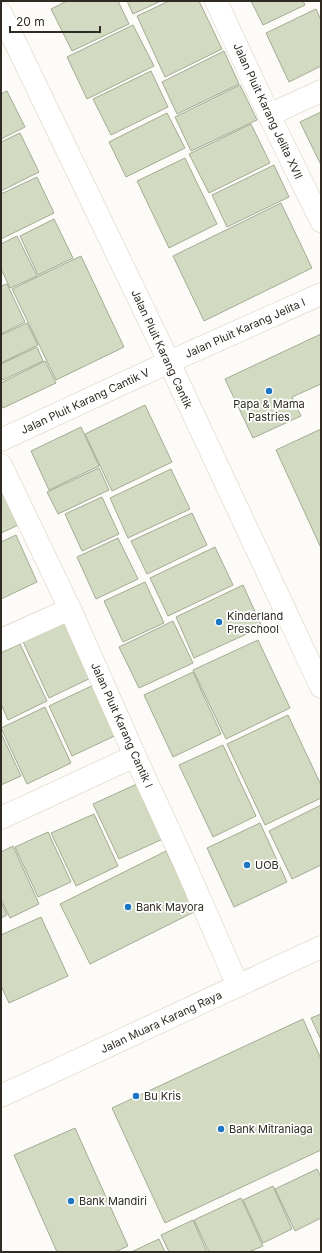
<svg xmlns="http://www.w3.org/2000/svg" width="322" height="1253" font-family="Inter,sans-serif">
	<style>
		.building { fill: #d3dac2; stroke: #a4ab94 }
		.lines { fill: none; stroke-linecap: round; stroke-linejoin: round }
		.street-casing { stroke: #d8ceb7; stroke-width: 23 }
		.secondary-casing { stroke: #d8ceb7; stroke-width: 23 }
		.street { stroke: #fff; stroke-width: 22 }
		.secondary { stroke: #fff; stroke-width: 22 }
		.poi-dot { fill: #1d75c3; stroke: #fff; stroke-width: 1.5 }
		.labels { text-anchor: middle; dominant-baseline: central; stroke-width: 3.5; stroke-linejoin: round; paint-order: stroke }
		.street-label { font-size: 11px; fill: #2f2b22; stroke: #fff }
		.poi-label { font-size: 11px; fill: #2f2b22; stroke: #fff; text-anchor: start }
	</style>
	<rect width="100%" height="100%" fill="#fdfbf7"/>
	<g class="building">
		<path d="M67,1H118L129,24L72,51L51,9Z"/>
		<path d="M127,1H161L133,14Z"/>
		<path d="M169,1H199L222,49L165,77L137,16Z"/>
		<path d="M251,1H303L305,5L263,25Z"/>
		<path d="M316,9L321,20V66L289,82L266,33Z"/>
		<path d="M133,25L154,66L87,99L67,57Z"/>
		<path d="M224,51L239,84L177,114L162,82Z"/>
		<path d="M151,71L168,107L111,135L93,99Z"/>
		<path d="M240,85L257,120L191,151L175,117Z"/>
		<path d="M7,91L25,127L1,139V94Z"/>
		<path d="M321,112V162L320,163L300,122Z"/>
		<path d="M167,113L185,148L126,177L109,142Z"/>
		<path d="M251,124L270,163L209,193L189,154Z"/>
		<path d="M20,133L39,172L1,191V142Z"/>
		<path d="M185,158L217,224L169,248L137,181Z"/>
		<path d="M274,165L289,197L227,227L212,195Z"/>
		<path d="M37,177L54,213L1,239V194Z"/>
		<path d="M281,203L312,268L204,321L173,256Z"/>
		<path d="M54,219L73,258L38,275L20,236Z"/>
		<path d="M17,236L37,276L10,288L1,269V244Z"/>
		<path d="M81,256L124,347L56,380L12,289Z"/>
		<path d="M7,284L25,322L1,334V286Z"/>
		<path d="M27,323L38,345L1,363V335Z"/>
		<path d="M321,334V384L292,397L301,416L253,438L225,379Z"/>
		<path d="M37,347L43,361L3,380L1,376V364Z"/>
		<path d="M45,361L56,383L3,408L1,404V383Z"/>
		<path d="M145,405L172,462L112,491L85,434Z"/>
		<path d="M81,427L99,466L49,490L31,451Z"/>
		<path d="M321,429V548L276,450Z"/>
		<path d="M99,468L109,490L58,514L47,492Z"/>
		<path d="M171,469L190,509L128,538L110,498Z"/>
		<path d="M1,471L25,522L1,533Z"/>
		<path d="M102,497L119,534L82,551L65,514Z"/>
		<path d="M192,513L207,545L147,574L131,541Z"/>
		<path d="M16,535L37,582L1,599V542Z"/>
		<path d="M118,538L138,579L96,599L77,557Z"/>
		<path d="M215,547L233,585L168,616L150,578Z"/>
		<path d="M145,582L164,623L123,642L104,601Z"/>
		<path d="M243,585L262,627L194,658L176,617Z"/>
		<path d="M68,612L97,675L49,698L20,635Z"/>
		<path d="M173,621L193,663L139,688L119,647Z"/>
		<path d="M258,640L290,708L226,739L193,670Z"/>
		<path d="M20,644L47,701L8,720L1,704V653Z"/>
		<path d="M193,672L221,734L173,757L144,695Z"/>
		<path d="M100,682L123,732L72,756L49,706Z"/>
		<path d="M45,707L71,763L27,784L1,728Z"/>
		<path d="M288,715L321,785V798L265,825L227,744Z"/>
		<path d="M1,733L21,776L1,785Z"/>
		<path d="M223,745L256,816L213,837L179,765Z"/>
		<path d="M139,783L165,838L119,859L93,804Z"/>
		<path d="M321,805V865L292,879L269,831Z"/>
		<path d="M94,814L118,866L76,886L51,833Z"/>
		<path d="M260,823L287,882L234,907L207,848Z"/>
		<path d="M48,832L71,882L38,897L15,847Z"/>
		<path d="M13,846L39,904L10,918L1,899V852Z"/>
		<path d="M166,851L196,911L90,964L60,904Z"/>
		<path d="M1,902L7,915L1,918Z"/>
		<path d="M41,917L68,976L9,1003L1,986V935Z"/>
		<path d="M321,1014V1040L311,1018Z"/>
		<path d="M303,1019L321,1059V1150L165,1223L112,1108Z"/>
		<path d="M75,1128L128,1246L115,1252H57L14,1155Z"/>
		<path d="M317,1169L321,1177V1218L295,1231L275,1189Z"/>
		<path d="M273,1186L292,1229L263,1243L243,1200Z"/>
		<path d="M241,1198L263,1246L249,1252H209L194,1220Z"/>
		<path d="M193,1220L207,1252H169L161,1235Z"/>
		<path d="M159,1239L165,1252H131Z"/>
	</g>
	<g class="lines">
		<defs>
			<g id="street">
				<path d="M216,1L269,115L321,221"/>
				<path d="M1,13L169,362L321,687"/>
				<path d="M269,115L321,91"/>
				<path d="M1,440L169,362L321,294"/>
				<path d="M1,465L70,609L135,756L186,867L238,986"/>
				<path d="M1,640L70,609"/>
				<path d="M1,818L135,756"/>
			</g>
			<path id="secondary" d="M1,1096L321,947"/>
		</defs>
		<use href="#street" class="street-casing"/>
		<use href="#secondary" class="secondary-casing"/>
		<use href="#street" class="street"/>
		<use href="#secondary" class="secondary"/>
	</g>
	<g class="poi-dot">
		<circle cx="269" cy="391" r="4"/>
		<circle cx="219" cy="622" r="4"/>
		<circle cx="247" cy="865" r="4"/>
		<circle cx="128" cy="907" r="4"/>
		<circle cx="136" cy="1096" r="4"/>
		<circle cx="221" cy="1129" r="4"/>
		<circle cx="71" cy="1201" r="4"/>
	</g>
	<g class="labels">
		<g class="street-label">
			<text transform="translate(268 111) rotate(65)">Jalan Pluit Karang Jelita XVII</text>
			<text transform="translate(245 328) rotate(-24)">Jalan Pluit Karang Jelita I</text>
			<text transform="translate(162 349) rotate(65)">Jalan Pluit Karang Cantik</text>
			<text transform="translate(85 401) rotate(-25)">Jalan Pluit Karang Cantik V</text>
			<text transform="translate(122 725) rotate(66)">Jalan Pluit Karang Cantik I</text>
			<text transform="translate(161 1022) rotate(-25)">Jalan Muara Karang Raya</text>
		</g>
		<g class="poi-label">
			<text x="269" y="404" text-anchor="middle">Papa &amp; Mama<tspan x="269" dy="13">Pastries</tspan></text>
			<text x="227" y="616">Kinderland<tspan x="227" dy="13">Preschool</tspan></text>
			<text x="255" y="865">UOB</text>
			<text x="136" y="907">Bank Mayora</text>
			<text x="144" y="1096">Bu Kris</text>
			<text x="229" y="1129">Bank Mitraniaga</text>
			<text x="79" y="1201">Bank Mandiri</text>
		</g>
	</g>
	<rect width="322" height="1253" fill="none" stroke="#2f2b22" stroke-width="4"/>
	<path d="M10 26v6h90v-6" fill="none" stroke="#2f2b22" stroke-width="2"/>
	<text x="16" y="26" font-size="12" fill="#2f2b22" stroke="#ffffff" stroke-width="3" paint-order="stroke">20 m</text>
</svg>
